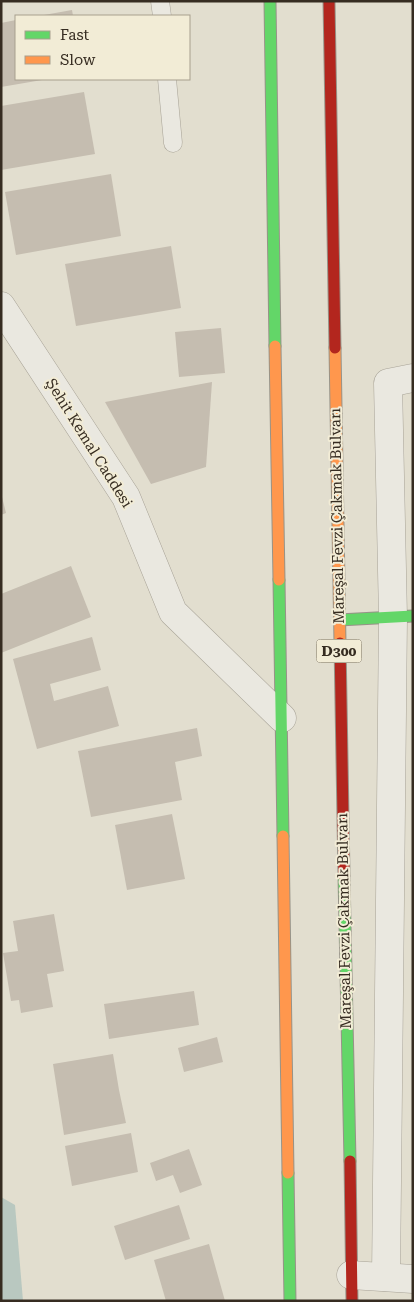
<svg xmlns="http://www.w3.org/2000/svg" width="414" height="1302" font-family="'Roboto Serif',serif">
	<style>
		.water { fill: #b9c8c0 }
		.building { fill: #c5bdb0 }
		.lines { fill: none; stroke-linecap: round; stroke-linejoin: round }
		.lane-casing { stroke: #a8a397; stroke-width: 19 }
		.street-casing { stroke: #a8a397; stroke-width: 29 }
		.fast-casing { stroke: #979388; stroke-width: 13 }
		.slow-casing { stroke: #979388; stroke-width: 13 }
		.jam-casing { stroke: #979388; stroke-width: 13 }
		.lane { stroke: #eae8e0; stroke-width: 18 }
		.street { stroke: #eae8e0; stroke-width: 28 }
		.fast { stroke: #63d668; stroke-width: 11 }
		.slow { stroke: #ff974d; stroke-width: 11 }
		.jam { stroke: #b3261e; stroke-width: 11 }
		.labels { text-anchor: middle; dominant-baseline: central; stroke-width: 4; stroke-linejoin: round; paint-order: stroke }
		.shield { fill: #f2ecd6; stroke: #6e6657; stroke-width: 1 }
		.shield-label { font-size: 14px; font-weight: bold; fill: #362c21 }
		.street-label { font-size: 15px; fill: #362c21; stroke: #f2ecd6 }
	</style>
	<rect width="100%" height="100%" fill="#e2decf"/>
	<path class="water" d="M1,1197L15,1205L23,1301H1Z"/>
	<g class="building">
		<path d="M72,10L73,16H44V15Z"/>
		<path d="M16,20V79L42,80L1,87V23Z"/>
		<path d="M84,92L95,154L1,170V106Z"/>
		<path d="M111,174L121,236L16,255L5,192Z"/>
		<path d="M171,246L181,308L76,326L65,264Z"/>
		<path d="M221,328L225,373L179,377L175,332Z"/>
		<path d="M212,382L206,467L151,484L105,402Z"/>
		<path d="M2,497L6,513L1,515V498Z"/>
		<path d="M71,566L91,617L1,653V594Z"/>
		<path d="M92,637L101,670L50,684L54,701L108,686L119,726L37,749L13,659Z"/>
		<path d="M197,728L202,756L175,762L182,800L91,817L78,751Z"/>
		<path d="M172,814L185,879L127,890L115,825Z"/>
		<path d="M54,914L64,971L47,974L53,1007L21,1013L19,1000L11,1001L3,953L18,951L13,921Z"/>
		<path d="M194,991L199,1025L109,1039L104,1004Z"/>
		<path d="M217,1037L223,1062L184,1072L178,1048Z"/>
		<path d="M113,1054L119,1090L126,1123L64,1135L53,1064Z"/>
		<path d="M131,1133L138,1172L72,1186L65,1146Z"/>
		<path d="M189,1149L202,1185L180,1193L173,1175L156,1181L150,1163Z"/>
		<path d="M179,1205L190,1239L125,1260L114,1226Z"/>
		<path d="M209,1244L225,1301H166L154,1260Z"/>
	</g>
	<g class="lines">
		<defs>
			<g id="lane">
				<path d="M160,1L162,16"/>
				<path d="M167,79L173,143"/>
			</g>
			<g id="street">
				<path d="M1,306L126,497L173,612L282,718"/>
				<path d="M351,1275L413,1279"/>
				<path d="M386,1277L393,617L388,383L413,378"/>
			</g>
			<g id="fast">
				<path d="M270,1L275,346"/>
				<path d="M279,580L283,836"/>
				<path d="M339,620L413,616"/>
				<path d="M344,876L350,1161"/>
				<path d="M288,1173L290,1301"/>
			</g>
			<g id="slow">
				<path d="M275,346L279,580"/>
				<path d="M335,348L340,643"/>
				<path d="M283,836L288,1173"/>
			</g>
			<g id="jam">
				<path d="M329,1L335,348"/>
				<path d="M340,643L344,876"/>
				<path d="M350,1161L352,1301"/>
			</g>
		</defs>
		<use href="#lane" class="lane-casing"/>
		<use href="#street" class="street-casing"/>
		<use href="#fast" class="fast-casing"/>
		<use href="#slow" class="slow-casing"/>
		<use href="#jam" class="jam-casing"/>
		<use href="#lane" class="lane"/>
		<use href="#street" class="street"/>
		<use href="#fast" class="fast"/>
		<use href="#slow" class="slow"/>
		<use href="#jam" class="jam"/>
	</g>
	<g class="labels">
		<rect class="shield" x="316.5" y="639.5" width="45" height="23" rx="4"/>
		<g class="shield-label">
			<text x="339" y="651">D300</text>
		</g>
		<g class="street-label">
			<text transform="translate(89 443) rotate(58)">Şehit Kemal Caddesi</text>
			<text transform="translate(337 516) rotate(-91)">Mareşal Fevzi Çakmak Bulvarı</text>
			<text transform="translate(344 921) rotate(-91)">Mareşal Fevzi Çakmak Bulvarı</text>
		</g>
	</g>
	<rect width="414" height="1302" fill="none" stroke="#362c21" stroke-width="5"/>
	<rect x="15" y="15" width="175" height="65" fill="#f2ecd6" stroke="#a79f8e"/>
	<rect x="25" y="31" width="25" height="8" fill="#63d668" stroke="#a79f8e"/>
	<text x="60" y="40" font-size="15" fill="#362c21">Fast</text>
	<rect x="25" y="56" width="25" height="8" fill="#ff974d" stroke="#a79f8e"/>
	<text x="60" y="65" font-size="15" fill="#362c21">Slow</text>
</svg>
